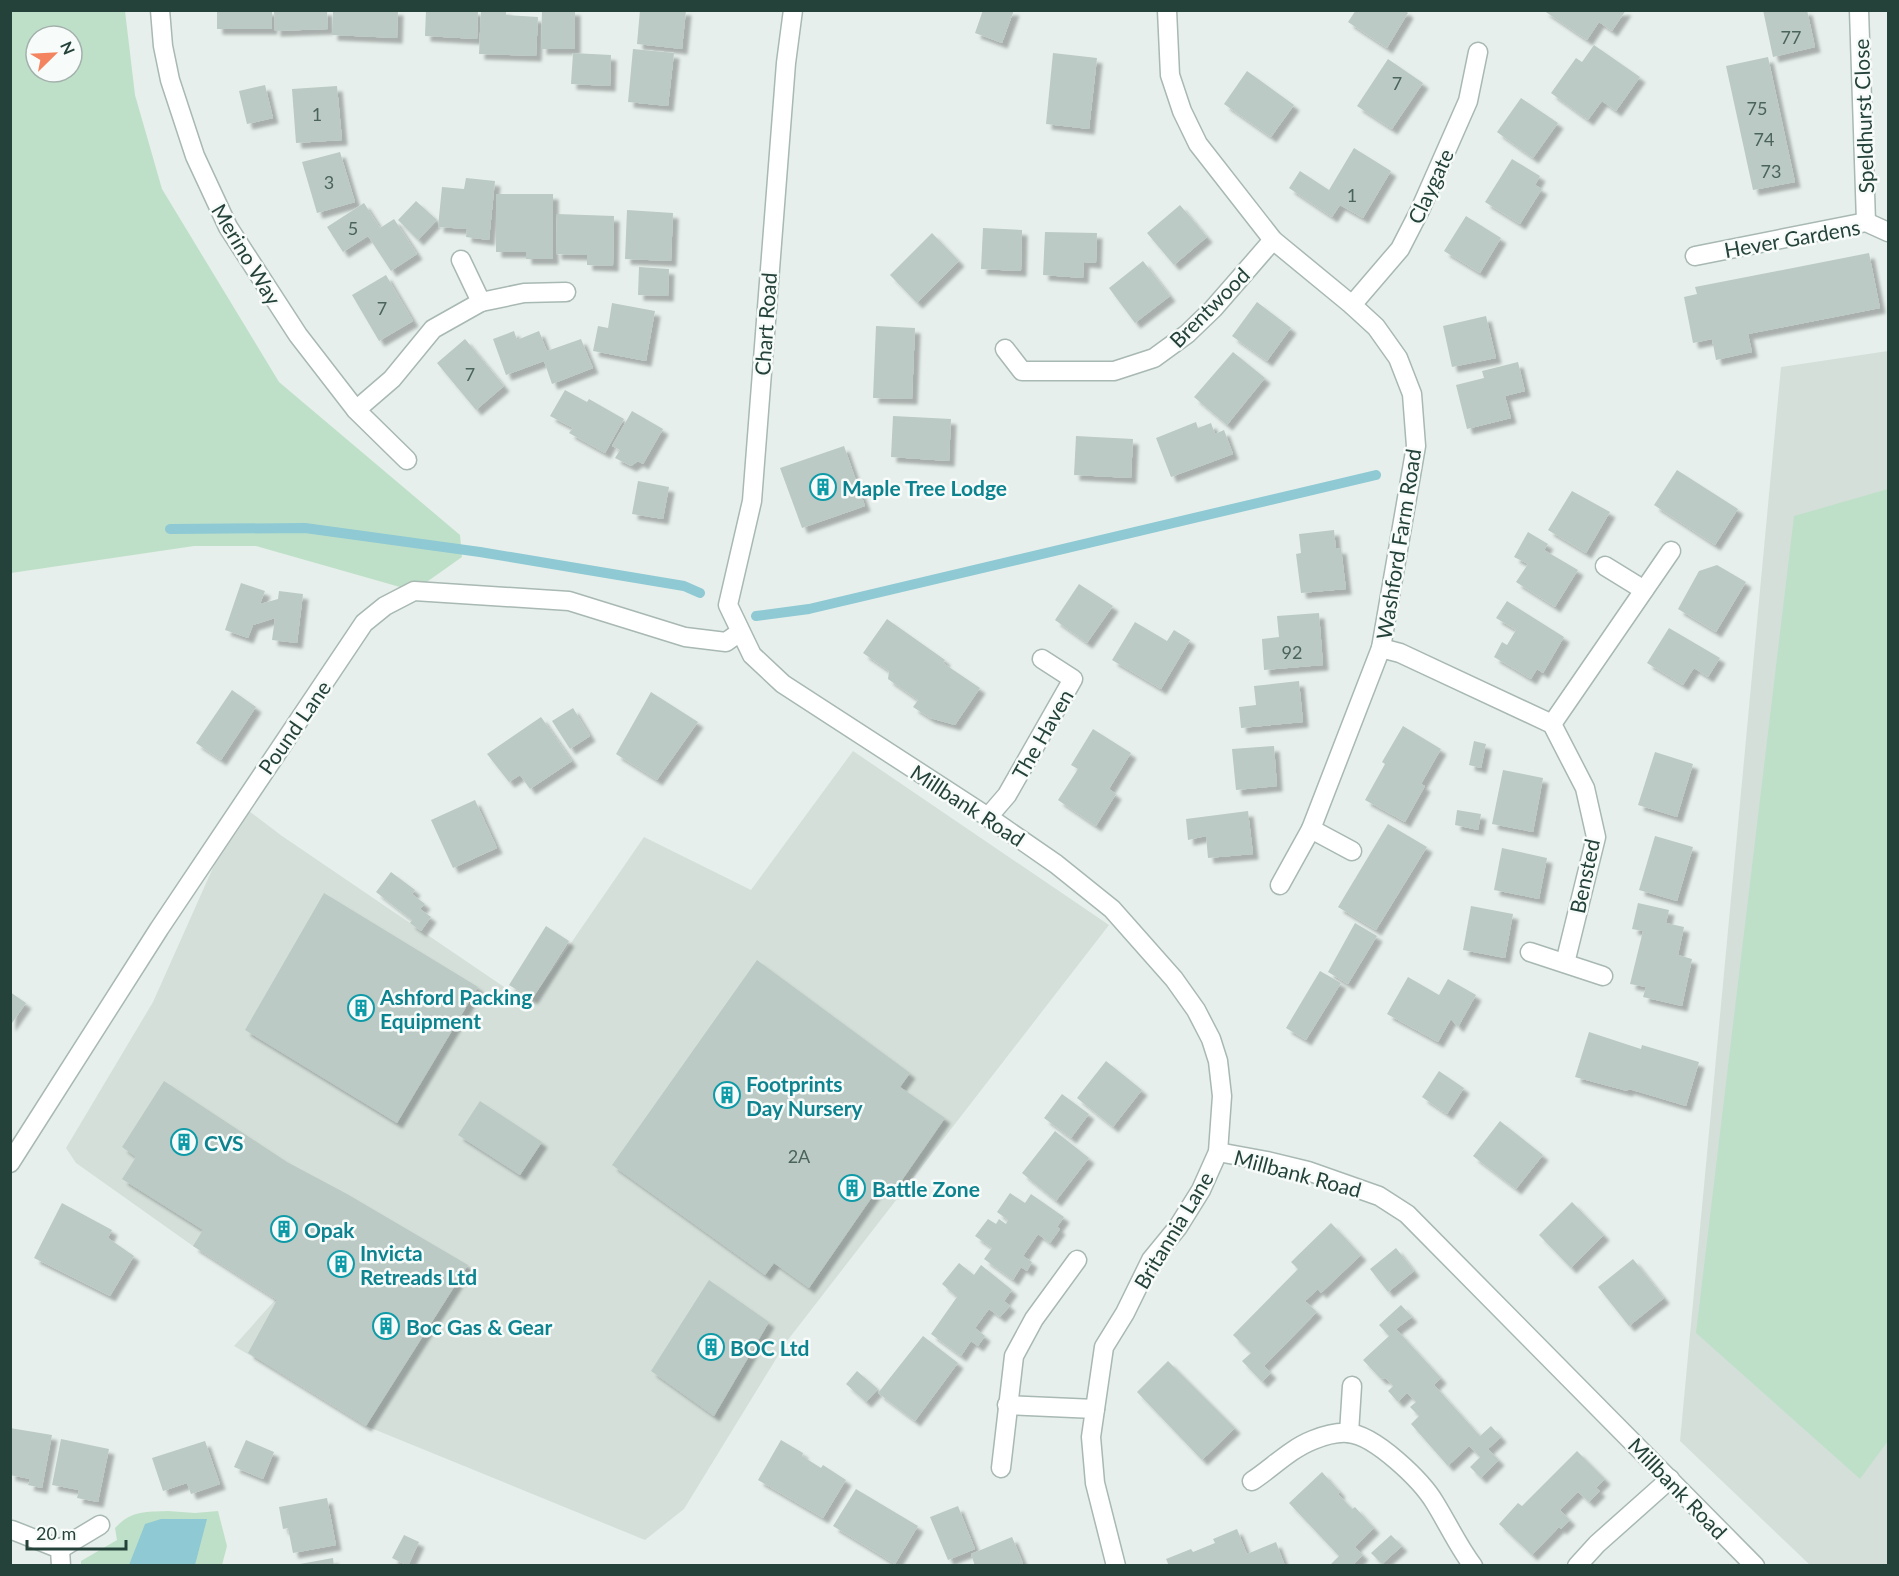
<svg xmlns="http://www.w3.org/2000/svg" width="1899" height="1576" font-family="Lato,sans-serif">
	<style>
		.built { fill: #d4dfda }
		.green { fill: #bfe0c8; fill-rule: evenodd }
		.water { fill: #8ec9d4 }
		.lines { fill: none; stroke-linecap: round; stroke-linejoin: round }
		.stream { stroke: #8ec9d4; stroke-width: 10 }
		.building { fill: #bbcac4; filter: url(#shadow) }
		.minor-casing { stroke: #a8b8b2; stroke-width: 21 }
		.tertiary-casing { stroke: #a8b8b2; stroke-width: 21 }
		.minor { stroke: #fff; stroke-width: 18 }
		.tertiary { stroke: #fff; stroke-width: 18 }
		.labels { text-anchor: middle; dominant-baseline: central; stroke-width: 5; stroke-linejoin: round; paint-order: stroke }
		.number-label { font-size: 18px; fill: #4a645c }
		.street-label { font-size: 21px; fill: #24423a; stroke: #f7fbf9 }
		.culture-label { font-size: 21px; font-weight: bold; fill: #0d838f; stroke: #f7fbf9; text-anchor: start }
	</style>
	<defs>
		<filter id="shadow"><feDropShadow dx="5.5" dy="5.5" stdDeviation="1.5" flood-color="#0004"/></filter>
	</defs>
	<rect width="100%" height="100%" fill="#e6efeb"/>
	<g class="built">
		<path d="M1888,351V1565H1810L1680,1441L1781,367Z"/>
		<path d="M853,751L1109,925L787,1341L684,1509L645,1540L366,1426L305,1388L234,1346L276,1299L193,1246L76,1163L66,1148L153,1002L241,805L282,836L529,1004L644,837L751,890Z"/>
	</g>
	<g class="green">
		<path d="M11,11H125L135,95L162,189L279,382L460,535L462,557L414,591L256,546H194L11,573ZM36,36H72V72H36Z"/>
		<path d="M1888,489V1441L1860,1479L1696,1333L1794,516Z"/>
		<path d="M168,1511L195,1513L218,1511L227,1546L222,1565L81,1566V1561L117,1540L115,1528C132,1510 145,1512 168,1511Z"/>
	</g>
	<path class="water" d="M161,1519H207L195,1565H129L145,1524Z"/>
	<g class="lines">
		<g class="stream">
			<path d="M170,529L305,528L480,552L684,586L700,593"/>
			<path d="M756,616L809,609L1376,475"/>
		</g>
	</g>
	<g class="building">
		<rect x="217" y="10" width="55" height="19"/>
		<path d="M274,10H327L328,29L275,31Z"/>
		<path d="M333,10H398L397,38L332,35Z"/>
		<path d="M426,10H478L477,39L425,36Z"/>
		<path d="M481,10H506V15L538,17L536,56L479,54Z"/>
		<path d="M542,10H575V49H541Z"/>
		<path d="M640,10H686L682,49L637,44Z"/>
		<path d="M983,10H1014L1002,43L975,33Z"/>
		<path d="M1356,10H1405L1408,13L1387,48L1348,22Z"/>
		<path d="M1543,10H1626L1612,31L1599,22L1587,40Z"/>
		<path d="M1763,10H1807L1815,47L1773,57Z"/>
		<path d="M1594,45L1640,77L1616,111L1602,101L1588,120L1551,93L1576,58L1582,62Z"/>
		<path d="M633,49L674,53L668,106L628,102Z"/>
		<path d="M573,53L611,55L610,86L571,84Z"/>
		<path d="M1053,53L1097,58L1089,129L1046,124Z"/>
		<path d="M1768,57L1795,182L1753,190L1726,66Z"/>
		<path d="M1388,59L1423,83L1392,129L1357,106Z"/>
		<path d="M1247,71L1294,105L1271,137L1224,104Z"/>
		<path d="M265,85L273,118L247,124L239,91Z"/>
		<path d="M337,86L342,140L296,143L292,89Z"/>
		<path d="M1521,98L1558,123L1533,158L1497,132Z"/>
		<path d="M1354,148L1391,171L1363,218L1340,205L1332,217L1289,188L1300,171L1329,190Z"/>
		<path d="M340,152L355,202L317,213L302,162Z"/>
		<path d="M1512,159L1540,176L1535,185L1542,189L1520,224L1485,202Z"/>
		<path d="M466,178L495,181L489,240L466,237L467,229L438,227L442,187L464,189Z"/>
		<path d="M496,194H553V259H526V252H496Z"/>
		<path d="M416,201L437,220L418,240L398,220Z"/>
		<path d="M364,203L380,228L394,219L417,254L391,271L368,236L343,252L327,227Z"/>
		<path d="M1180,205L1207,237L1174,265L1147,233Z"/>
		<path d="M627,210L673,213L671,261L625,259Z"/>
		<path d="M557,214L614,216L613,266L587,265V255L556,254Z"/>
		<path d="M1466,216L1501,238L1480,273L1444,251Z"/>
		<path d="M983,228L1022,230L1021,271L981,269Z"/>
		<path d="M1045,232L1097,233L1096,263L1084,262L1083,278L1043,275Z"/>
		<path d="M932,233L959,261L917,303L890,275Z"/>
		<path d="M1869,253L1880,308L1748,334L1752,352L1716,360L1712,339L1693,343L1684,297L1697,294L1695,287Z"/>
		<path d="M1143,261L1170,296L1135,323L1109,288Z"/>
		<path d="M639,267L669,269L668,296L638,295Z"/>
		<path d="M386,275L413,321L379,341L352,295Z"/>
		<path d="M1257,302L1291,328L1267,361L1232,336Z"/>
		<path d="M612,303L655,311L646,361L593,351L598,326L608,328Z"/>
		<path d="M1486,316L1496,358L1452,367L1443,326Z"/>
		<path d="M876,326L915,328L912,399L873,398Z"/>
		<path d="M514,331L517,340L539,331L547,351L581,339L593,368L552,384L544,361L506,375L493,339Z"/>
		<path d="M465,339L504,386L476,410L437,363Z"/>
		<path d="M1233,352L1265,378L1227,425L1194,397Z"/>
		<path d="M1518,362L1525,391L1505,396L1511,418L1467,429L1456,385L1484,378L1482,371Z"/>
		<path d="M565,390L587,402L589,399L624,419L605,453L569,433L573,428L550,416Z"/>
		<path d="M632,411L663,429L643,464L638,461L631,466L615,458L620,450L612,446Z"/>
		<path d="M893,416L951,419L949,461L891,457Z"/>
		<path d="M1196,422L1198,428L1211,423L1215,434L1224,430L1233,454L1171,477L1156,438Z"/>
		<path d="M1076,436L1133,439L1131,478L1074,475Z"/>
		<path d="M844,446L865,506L802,528L780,468Z"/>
		<path d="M1677,470L1738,509L1715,545L1654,505Z"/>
		<path d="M638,481L669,487L663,519L632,514Z"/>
		<path d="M1572,491L1610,512L1586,553L1548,530Z"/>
		<path d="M1334,530L1336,549L1341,548L1346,589L1301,593L1296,554L1301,553L1299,534Z"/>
		<path d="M1528,532L1548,544L1544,550L1578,570L1555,607L1516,582L1528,564L1514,557Z"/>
		<path d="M1717,565L1746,582L1716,632L1678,609L1699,571Z"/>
		<path d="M241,583L265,591L260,604L278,599L279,591L303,594L297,643L272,640L275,618L253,625L248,638L225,630Z"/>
		<path d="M1079,584L1113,606L1087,643L1055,620Z"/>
		<path d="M1507,601L1564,637L1543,673L1537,669L1531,679L1494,657L1502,642L1507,645L1516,630L1496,618Z"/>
		<path d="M1319,613L1323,665L1264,670L1262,639L1279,637L1277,616Z"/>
		<path d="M887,619L945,660L943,663L980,688L955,725L930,718L913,707L918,700L888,679L889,671L863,653Z"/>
		<path d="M1135,622L1167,641L1174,630L1190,640L1161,689L1112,660Z"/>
		<path d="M1669,628L1720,658L1708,677L1694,668L1683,685L1647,663Z"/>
		<path d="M1299,681L1303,722L1241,728L1239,707L1256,705L1254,686Z"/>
		<path d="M232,690L256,707L221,760L196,743Z"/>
		<path d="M651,692L698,722L657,780L616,754Z"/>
		<path d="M573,708L590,736L570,749L552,721Z"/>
		<path d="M541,717L572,761L530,789L520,775L509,782L487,754Z"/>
		<path d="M1403,726L1441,749L1421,784L1425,786L1405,822L1365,800L1385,764L1382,762Z"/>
		<path d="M1093,729L1131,753L1109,789L1116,794L1096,826L1058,800L1078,769L1071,765Z"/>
		<path d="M1474,741L1486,744L1481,768L1469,765Z"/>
		<path d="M1274,746L1277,786L1236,790L1232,749Z"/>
		<path d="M1655,752L1693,764L1677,817L1638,805Z"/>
		<path d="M1503,770L1543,778L1533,832L1492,824Z"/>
		<path d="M475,800L497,848L453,868L431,820Z"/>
		<path d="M1457,810L1481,814L1478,830L1455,825Z"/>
		<path d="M1248,811L1253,854L1208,858L1206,836L1188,840L1186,819Z"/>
		<path d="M1388,824L1427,847L1376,930L1338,907Z"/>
		<path d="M1655,836L1693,847L1677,901L1639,890Z"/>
		<path d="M1502,848L1547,858L1539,899L1494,890Z"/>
		<path d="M391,872L415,890L412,894L425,904L420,909L431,917L421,931L410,923L412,920L376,892Z"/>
		<path d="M324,893L478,987L397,1123L245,1030Z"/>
		<path d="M1638,903L1669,910L1666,923L1684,927L1678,955L1692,959L1682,1006L1643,997L1646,987L1630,984L1643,931L1632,929Z"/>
		<path d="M1471,906L1513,914L1505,958L1463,950Z"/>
		<path d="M1355,923L1377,936L1348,984L1328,972Z"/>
		<path d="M546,926L569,941L532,999L509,985Z"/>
		<path d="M757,960L910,1073L900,1087L945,1118L893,1193L881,1184L809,1288L774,1263L765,1275L612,1165Z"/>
		<path d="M1320,971L1341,983L1306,1040L1286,1028Z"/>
		<path d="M1408,977L1439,995L1448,979L1476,995L1458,1027L1451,1019L1438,1042L1387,1014Z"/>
		<path d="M10,992L26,1003L10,1026Z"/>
		<path d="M1589,1032L1641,1049L1642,1045L1699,1062L1686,1106L1629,1089L1627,1091L1575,1077Z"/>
		<path d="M1106,1061L1142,1090L1113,1127L1077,1098Z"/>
		<path d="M1439,1071L1464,1088L1447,1114L1422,1097Z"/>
		<path d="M164,1081L287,1162L347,1194L468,1265L366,1426L248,1353L277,1300L193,1246L203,1230L122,1179L136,1157L122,1147Z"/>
		<path d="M1062,1094L1089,1114L1071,1138L1044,1118Z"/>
		<path d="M480,1101L542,1142L520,1175L458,1135Z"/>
		<path d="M1500,1121L1543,1155L1516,1189L1473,1156Z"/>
		<path d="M1055,1131L1089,1158L1056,1201L1022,1173Z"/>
		<path d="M1010,1193L1025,1203L1031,1194L1064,1217L1057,1227L1060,1229L1050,1243L1038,1234L1023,1256L1032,1262L1027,1271L1021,1267L1013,1280L984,1259L992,1248L975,1236L988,1219L996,1224L999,1219L1006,1224L1008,1220L997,1212Z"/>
		<path d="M1572,1202L1604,1235L1571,1268L1539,1235Z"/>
		<path d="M62,1203L112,1230L108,1238L134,1256L110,1296L34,1258Z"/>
		<path d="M1331,1223L1361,1255L1321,1293L1318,1289L1305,1301L1317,1312L1264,1366L1271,1373L1262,1382L1242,1361L1251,1353L1233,1335L1298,1269L1291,1262Z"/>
		<path d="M1396,1248L1414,1271L1388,1292L1370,1269Z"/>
		<path d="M1633,1259L1664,1298L1629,1326L1598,1287Z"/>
		<path d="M959,1263L974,1275L981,1265L1012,1290L1004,1301L1010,1306L1000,1317L989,1309L975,1328L985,1336L978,1346L971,1341L961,1356L931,1334L957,1297L942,1284Z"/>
		<path d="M709,1280L769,1322L714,1416L651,1371Z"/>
		<path d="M1401,1305L1412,1317L1396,1329L1441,1378L1434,1385L1480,1436L1491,1426L1501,1437L1488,1449L1499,1460L1481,1478L1470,1467L1480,1457L1469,1446L1448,1466L1411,1424L1419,1416L1410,1407L1416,1402L1407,1393L1398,1402L1388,1391L1393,1386L1385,1378L1381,1379L1363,1360L1389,1336L1379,1325Z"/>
		<path d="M923,1336L958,1363L915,1421L878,1393Z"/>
		<path d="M1168,1361L1235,1428L1202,1460L1137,1392Z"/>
		<path d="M857,1371L878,1389L866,1402L846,1384Z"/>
		<path d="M10,1428L52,1435L42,1488L28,1485L30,1479L10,1475Z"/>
		<path d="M61,1439L109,1449L98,1502L77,1498L79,1490L52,1485Z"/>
		<path d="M246,1440L274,1452L263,1479L234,1467Z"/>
		<path d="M781,1440L803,1453L802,1456L821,1468L823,1465L846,1480L823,1518L758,1480Z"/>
		<path d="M205,1441L220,1484L191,1494L187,1483L163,1491L152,1458Z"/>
		<path d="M1577,1451L1605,1479L1596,1488L1600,1491L1589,1502L1578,1492L1560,1510L1570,1520L1561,1529L1559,1527L1532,1555L1499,1524L1518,1503L1522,1506Z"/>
		<path d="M1322,1472L1340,1492L1338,1494L1352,1509L1355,1507L1374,1528L1355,1547L1363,1555L1352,1566H1329L1339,1556L1289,1503Z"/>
		<path d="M856,1489L918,1526L895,1564L833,1526Z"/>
		<path d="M327,1498L336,1545L293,1553L288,1528L283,1529L279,1507Z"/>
		<path d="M958,1506L975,1549L948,1560L930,1517Z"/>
		<path d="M1237,1529L1247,1554L1276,1542L1285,1566H1169L1166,1559L1191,1549L1193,1552L1215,1543L1213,1539Z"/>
		<path d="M404,1535L419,1542L408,1566L392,1558Z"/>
		<path d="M1391,1535L1402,1546L1382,1564L1371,1553Z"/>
		<path d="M1012,1537L1023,1563L1021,1566H975L971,1554Z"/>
		<path d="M333,1558L334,1566H300V1564Z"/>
	</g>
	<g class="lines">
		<defs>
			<g id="minor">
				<path d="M160,10L163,46L170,80L195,156L228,227L298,335L356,410L407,460"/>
				<path d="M1167,10L1170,75L1182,111L1198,144L1273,240L1352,305L1376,327L1398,358L1412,394L1416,446L1381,648L1311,829L1280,885"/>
				<path d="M1859,10L1866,222"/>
				<path d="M1695,256L1866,222L1888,232"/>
				<path d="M461,260L481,302"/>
				<path d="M1352,305L1400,249L1420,210L1468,101L1478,52"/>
				<path d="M1005,349L1022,371H1114L1154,358L1187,334L1213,309L1273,240"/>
				<path d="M356,410L392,379L433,329L481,302L524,293L566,292"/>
				<path d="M1605,566L1644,590"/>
				<path d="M1381,648L1400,653L1552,724L1585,788L1596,837L1565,963"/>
				<path d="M1552,724L1671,551"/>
				<path d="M988,817L1007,795L1073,679L1042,659"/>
				<path d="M1311,829L1352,851"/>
				<path d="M1530,952L1603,976"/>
				<path d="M1218,1152L1267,1161L1308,1171L1379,1196L1407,1214L1755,1566"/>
				<path d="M10,1163L159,929L364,623L385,606L414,591L569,601L685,637L726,642L740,632"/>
				<path d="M1007,1405L1095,1409"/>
				<path d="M1349,1433L1352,1386"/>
				<path d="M1001,1468L1014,1356L1034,1319L1077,1260"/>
				<path d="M1252,1481C1272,1468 1290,1449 1313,1440C1323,1436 1337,1432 1348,1433C1375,1435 1422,1481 1435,1503C1448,1524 1458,1546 1473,1566"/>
				<path d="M12,1530L60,1549L61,1566"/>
				<path d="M60,1549L100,1525"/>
				<path d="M1577,1566L1597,1544L1670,1479"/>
			</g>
			<path id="tertiary" d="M793,10L786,63L752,501L728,605L752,655L783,684L988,817L1056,864L1112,909L1174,979L1196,1010L1211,1039L1218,1061L1222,1096L1218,1152L1201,1190L1178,1227L1151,1260L1125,1313L1104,1347L1091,1437L1095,1483L1116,1566"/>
		</defs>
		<use href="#minor" class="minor-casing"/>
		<use href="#tertiary" class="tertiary-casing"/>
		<use href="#minor" class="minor"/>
		<use href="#tertiary" class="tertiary"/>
	</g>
	<defs>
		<symbol id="building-ring" viewBox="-11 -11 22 22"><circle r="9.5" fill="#f7fbf9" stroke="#0f9aa8" stroke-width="1.5"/><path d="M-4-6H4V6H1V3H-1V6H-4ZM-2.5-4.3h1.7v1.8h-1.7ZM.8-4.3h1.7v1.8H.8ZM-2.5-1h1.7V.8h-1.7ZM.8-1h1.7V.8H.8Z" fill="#0f9aa8"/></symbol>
	</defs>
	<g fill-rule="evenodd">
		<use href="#building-ring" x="808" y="472" width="30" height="30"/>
		<use href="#building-ring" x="346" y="993" width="30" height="30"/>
		<use href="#building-ring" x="712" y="1080" width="30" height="30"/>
		<use href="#building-ring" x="169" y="1127" width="30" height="30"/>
		<use href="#building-ring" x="837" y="1173" width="30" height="30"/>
		<use href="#building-ring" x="269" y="1214" width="30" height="30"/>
		<use href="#building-ring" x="326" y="1249" width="30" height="30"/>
		<use href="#building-ring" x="371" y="1311" width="30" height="30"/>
		<use href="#building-ring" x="696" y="1332" width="30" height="30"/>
	</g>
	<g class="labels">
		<g class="number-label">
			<text x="1791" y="37">77</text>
			<text x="1397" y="83">7</text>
			<text x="1757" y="108">75</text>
			<text x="317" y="114">1</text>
			<text x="1764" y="139">74</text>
			<text x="1771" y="171">73</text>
			<text x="329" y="182">3</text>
			<text x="1352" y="195">1</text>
			<text x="353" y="228">5</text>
			<text x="382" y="308">7</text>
			<text x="470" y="374">7</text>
			<text x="1292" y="652">92</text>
			<text x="799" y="1156">2A</text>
		</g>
		<g class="street-label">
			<text transform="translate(1863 116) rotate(-92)">Speldhurst Close</text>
			<text transform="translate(1430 186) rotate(-65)">Claygate</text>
			<text transform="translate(1792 238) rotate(-10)">Hever Gardens</text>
			<text transform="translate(247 254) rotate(59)">Merino Way</text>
			<text transform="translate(1209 307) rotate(-45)">Brentwood</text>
			<text transform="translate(765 324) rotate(-86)">Chart Road</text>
			<text transform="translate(1398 544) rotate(-81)">Washford Farm Road</text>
			<text transform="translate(294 727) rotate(-55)">Pound Lane</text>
			<text transform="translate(1042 734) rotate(-60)">The Haven</text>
			<text transform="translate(968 805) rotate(33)">Millbank Road</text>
			<text transform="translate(1584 876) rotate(-78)">Bensted</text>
			<text transform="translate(1298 1173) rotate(15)">Millbank Road</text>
			<text transform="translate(1173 1230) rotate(-59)">Britannia Lane</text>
			<text transform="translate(1678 1488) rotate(46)">Millbank Road</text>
		</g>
		<g class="culture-label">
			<text x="842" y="487">Maple Tree Lodge</text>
			<text x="380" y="996">Ashford Packing<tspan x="380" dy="24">Equipment</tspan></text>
			<text x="746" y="1083">Footprints<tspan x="746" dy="24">Day Nursery</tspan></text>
			<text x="204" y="1142">CVS</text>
			<text x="872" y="1188">Battle Zone</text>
			<text x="304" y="1229">Opak</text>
			<text x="360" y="1252">Invicta<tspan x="360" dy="24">Retreads Ltd</tspan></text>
			<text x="406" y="1326">Boc Gas &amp; Gear</text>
			<text x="730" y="1347">BOC Ltd</text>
		</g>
	</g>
	<rect width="1899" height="1576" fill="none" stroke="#24423a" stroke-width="24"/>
	<g transform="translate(54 54) rotate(66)"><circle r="28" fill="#f7fbf9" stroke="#a3b1ad" stroke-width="1.5"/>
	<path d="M0-4.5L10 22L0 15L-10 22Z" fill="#f4845f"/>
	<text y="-9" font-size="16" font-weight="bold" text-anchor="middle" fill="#24423a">N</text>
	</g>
	<path d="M27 1540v9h99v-9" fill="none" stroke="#24423a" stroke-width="3"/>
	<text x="36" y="1540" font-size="18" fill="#24423a" stroke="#f7fbf9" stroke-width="4.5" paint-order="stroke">20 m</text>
</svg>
